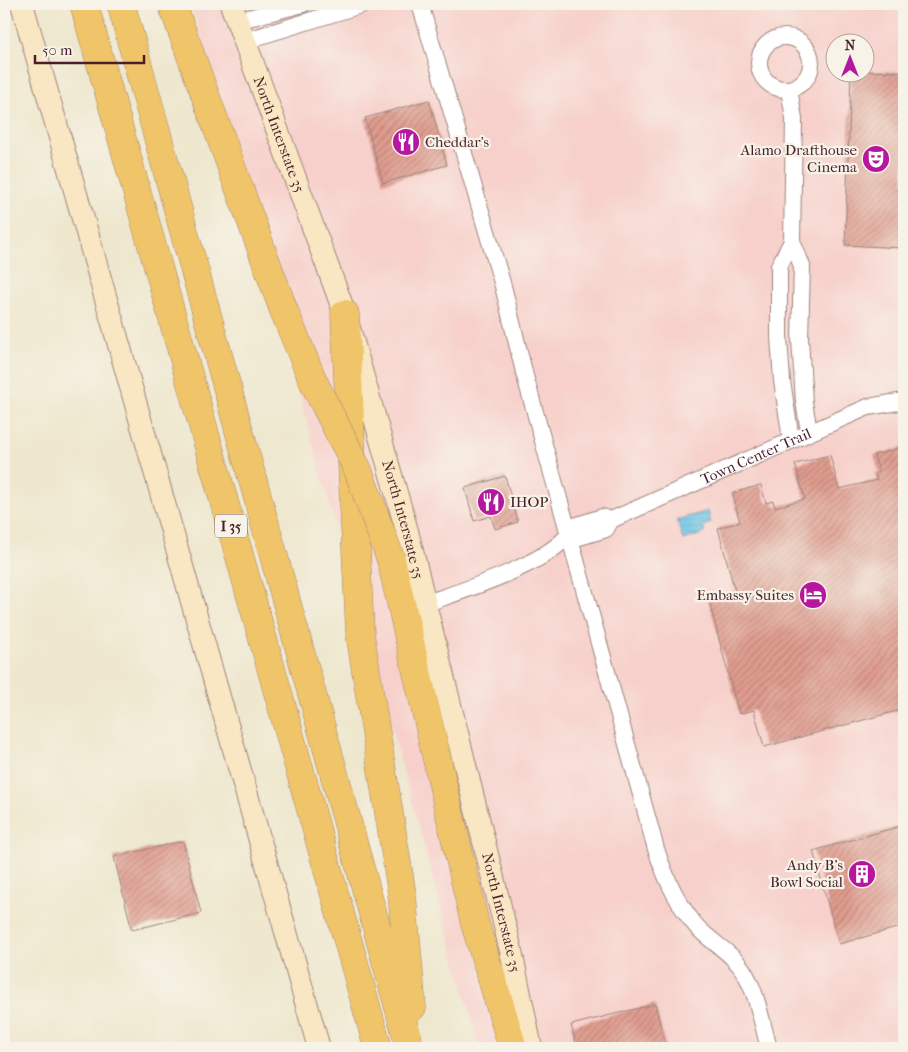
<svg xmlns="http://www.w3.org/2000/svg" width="908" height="1052" font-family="'IM FELL French Canon',serif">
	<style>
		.built { fill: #f7d0cb; fill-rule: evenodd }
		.water { fill: url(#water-rules); stroke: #5a7289 }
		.building { fill: url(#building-hatch) }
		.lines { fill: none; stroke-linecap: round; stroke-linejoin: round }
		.street-casing { stroke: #9c837c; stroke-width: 18 }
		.secondary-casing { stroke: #9c837c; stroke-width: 24 }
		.highway-casing { stroke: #9c837c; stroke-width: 29 }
		.street { stroke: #fff; stroke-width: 16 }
		.secondary { stroke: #f9e7c3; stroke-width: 22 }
		.highway { stroke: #f0c469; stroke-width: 28 }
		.highway-bridge-casing { stroke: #9c837c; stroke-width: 29; stroke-linecap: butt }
		.highway-bridge { stroke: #f0c469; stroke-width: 28 }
		.labels { text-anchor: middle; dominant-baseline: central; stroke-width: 4.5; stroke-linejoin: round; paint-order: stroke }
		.shield { fill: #f7f3e8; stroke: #7e5f64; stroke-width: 1 }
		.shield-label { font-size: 14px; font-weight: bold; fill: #4a1f2b }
		.street-label { font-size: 15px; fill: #4a1f2b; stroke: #f7f3e8 }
		.poi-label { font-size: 15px; fill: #4a1f2b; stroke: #f7f3e8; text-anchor: end }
	</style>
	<defs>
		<pattern id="water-rules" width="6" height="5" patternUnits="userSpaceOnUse" patternTransform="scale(1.25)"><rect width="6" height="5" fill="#69c4e7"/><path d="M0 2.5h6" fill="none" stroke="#5da8c6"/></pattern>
		<pattern id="building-hatch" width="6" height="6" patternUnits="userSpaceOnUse" patternTransform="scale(1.25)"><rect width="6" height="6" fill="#e09d8f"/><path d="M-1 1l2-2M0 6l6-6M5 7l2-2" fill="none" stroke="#b87f75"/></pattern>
	</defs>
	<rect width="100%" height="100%" fill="#f7f3e8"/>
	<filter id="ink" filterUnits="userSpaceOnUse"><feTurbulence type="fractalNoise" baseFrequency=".02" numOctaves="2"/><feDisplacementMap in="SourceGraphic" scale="10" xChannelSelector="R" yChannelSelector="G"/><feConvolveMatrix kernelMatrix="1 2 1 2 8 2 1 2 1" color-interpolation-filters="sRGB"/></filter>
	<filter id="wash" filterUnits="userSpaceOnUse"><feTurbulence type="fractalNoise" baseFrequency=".0096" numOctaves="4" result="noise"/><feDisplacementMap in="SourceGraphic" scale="20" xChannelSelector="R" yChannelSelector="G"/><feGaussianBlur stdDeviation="1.12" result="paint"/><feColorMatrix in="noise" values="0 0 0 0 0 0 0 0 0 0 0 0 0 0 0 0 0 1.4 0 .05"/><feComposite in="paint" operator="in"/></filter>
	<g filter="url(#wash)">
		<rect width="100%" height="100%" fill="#eee7cd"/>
		<path class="built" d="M191,4H904V1048H480ZM836,42H866V72H836Z"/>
		<path class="water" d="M708,511L711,523L703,526L705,533L683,540L677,520Z"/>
		<g id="blocks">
			<g class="building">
				<path d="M866,71L904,72V248L845,245L851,72Z"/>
				<path d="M429,100L447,165L383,183L365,118Z"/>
				<path d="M904,447V709L764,747L754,710L739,714L708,598L735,591L718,528L740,522L732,493L761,485L766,503L773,501L775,507L805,499L795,464L830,455L839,489L877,480L875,473L879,472L874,455Z"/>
				<path d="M505,476L518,522L495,529L491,516L474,521L465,488Z"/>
				<path d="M904,825V898L900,899L904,926L839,944L813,851Z"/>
				<path d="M183,841L201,913L132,930L114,857Z"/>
				<path d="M655,1004L666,1048H577L571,1025Z"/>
			</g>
		</g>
	</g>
	<g filter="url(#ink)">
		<use href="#blocks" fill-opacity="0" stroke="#9c837c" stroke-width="1"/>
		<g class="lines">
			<defs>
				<g id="street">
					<path d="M420,4L503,286L525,376L656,849C665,877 677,904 697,927C713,944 735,954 746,975C758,997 762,1024 769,1048"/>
					<path d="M237,21L303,4"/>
					<circle cx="785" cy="63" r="26"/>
					<path d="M244,41L364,4"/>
					<path d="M789,89L794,119L792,241L802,266L800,339L804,402L809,431"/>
					<path d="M791,439L782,381L779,337V266L792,241"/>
					<path id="s1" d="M570,535L579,537L606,529L611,520L868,407L904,401"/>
					<path d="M424,604C461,591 558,562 574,526L602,517L611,520"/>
				</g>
				<g id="secondary">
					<path d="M22,4L319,1048"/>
					<path id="s2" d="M231,4L345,314L407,531L511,951L531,1048"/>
				</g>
				<g id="highway">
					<path d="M84,4L378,1048"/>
					<path d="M121,4L410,1048"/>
					<path d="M172,4L284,311"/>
					<path d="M345,314L360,634L402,894L412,1007"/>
					<path d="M391,560L475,924L513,1048"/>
				</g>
			</defs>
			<use href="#street" class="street-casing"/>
			<use href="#secondary" class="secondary-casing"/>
			<use href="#highway" class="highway-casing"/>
			<use href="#street" class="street"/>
			<use href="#secondary" class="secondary"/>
			<use href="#highway" class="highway"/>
			<defs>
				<path id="highway-bridge" d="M284,311L314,383L358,470L391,560"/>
			</defs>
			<use href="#highway-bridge" class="highway-bridge-casing"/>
			<use href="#highway-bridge" class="highway-bridge"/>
		</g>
	</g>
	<defs>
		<symbol id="restaurant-disc" viewBox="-11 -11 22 22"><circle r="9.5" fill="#b5179e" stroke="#f7f3e8"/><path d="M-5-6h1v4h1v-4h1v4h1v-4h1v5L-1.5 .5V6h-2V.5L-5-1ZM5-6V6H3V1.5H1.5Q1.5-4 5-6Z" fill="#fff"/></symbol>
		<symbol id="theatre-disc" viewBox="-11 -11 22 22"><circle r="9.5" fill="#b5179e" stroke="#f7f3e8"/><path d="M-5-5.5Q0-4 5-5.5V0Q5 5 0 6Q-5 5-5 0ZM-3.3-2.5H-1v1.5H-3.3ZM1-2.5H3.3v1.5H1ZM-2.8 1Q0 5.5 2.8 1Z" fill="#fff"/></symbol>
		<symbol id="hotel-disc" viewBox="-11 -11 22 22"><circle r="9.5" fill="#b5179e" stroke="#f7f3e8"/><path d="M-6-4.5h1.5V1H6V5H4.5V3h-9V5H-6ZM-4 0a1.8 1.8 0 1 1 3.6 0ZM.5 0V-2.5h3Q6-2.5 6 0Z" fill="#fff"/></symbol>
		<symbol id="building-disc" viewBox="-11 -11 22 22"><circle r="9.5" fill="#b5179e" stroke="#f7f3e8"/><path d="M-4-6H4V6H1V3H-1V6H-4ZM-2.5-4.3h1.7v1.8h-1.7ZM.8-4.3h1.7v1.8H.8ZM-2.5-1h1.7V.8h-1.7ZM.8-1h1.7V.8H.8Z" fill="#fff"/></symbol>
	</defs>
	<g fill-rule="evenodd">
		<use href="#restaurant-disc" x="390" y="126" width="32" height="32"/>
		<use href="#theatre-disc" x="860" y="143" width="32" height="32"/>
		<use href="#restaurant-disc" x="475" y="486" width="32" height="32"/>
		<use href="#hotel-disc" x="797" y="579" width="32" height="32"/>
		<use href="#building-disc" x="846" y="858" width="32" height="32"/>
	</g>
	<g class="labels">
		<rect class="shield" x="215" y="514.5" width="32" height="23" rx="4"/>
		<g class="shield-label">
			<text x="231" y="526">I 35</text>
		</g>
		<g class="street-label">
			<text stroke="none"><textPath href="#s2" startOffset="139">North Interstate 35</textPath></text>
			<text stroke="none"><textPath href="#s1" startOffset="206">Town Center Trail</textPath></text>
			<text stroke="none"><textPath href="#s2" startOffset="544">North Interstate 35</textPath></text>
			<text stroke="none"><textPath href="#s2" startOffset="949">North Interstate 35</textPath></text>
		</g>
		<g class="poi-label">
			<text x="425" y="142" text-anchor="start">Cheddar's</text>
			<text x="857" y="150">Alamo Drafthouse<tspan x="857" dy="17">Cinema</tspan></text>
			<text x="510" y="502" text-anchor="start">IHOP</text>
			<text x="794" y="595">Embassy Suites</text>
			<text x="843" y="865">Andy B's<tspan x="843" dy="17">Bowl Social</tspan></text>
		</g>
	</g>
	<rect width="908" height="1052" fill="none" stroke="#f7f3e8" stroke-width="20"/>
	<g transform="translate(850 58)"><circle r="24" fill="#f7f3e8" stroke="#b29e9c"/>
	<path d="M0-4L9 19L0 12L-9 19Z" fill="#b5179e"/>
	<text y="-8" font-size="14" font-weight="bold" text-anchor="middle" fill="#4a1f2b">N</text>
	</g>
	<path d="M35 55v8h109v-8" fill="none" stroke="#4a1f2b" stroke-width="2.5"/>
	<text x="42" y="55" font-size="15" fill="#4a1f2b" stroke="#f7f3e8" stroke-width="4" paint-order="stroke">50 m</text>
</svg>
